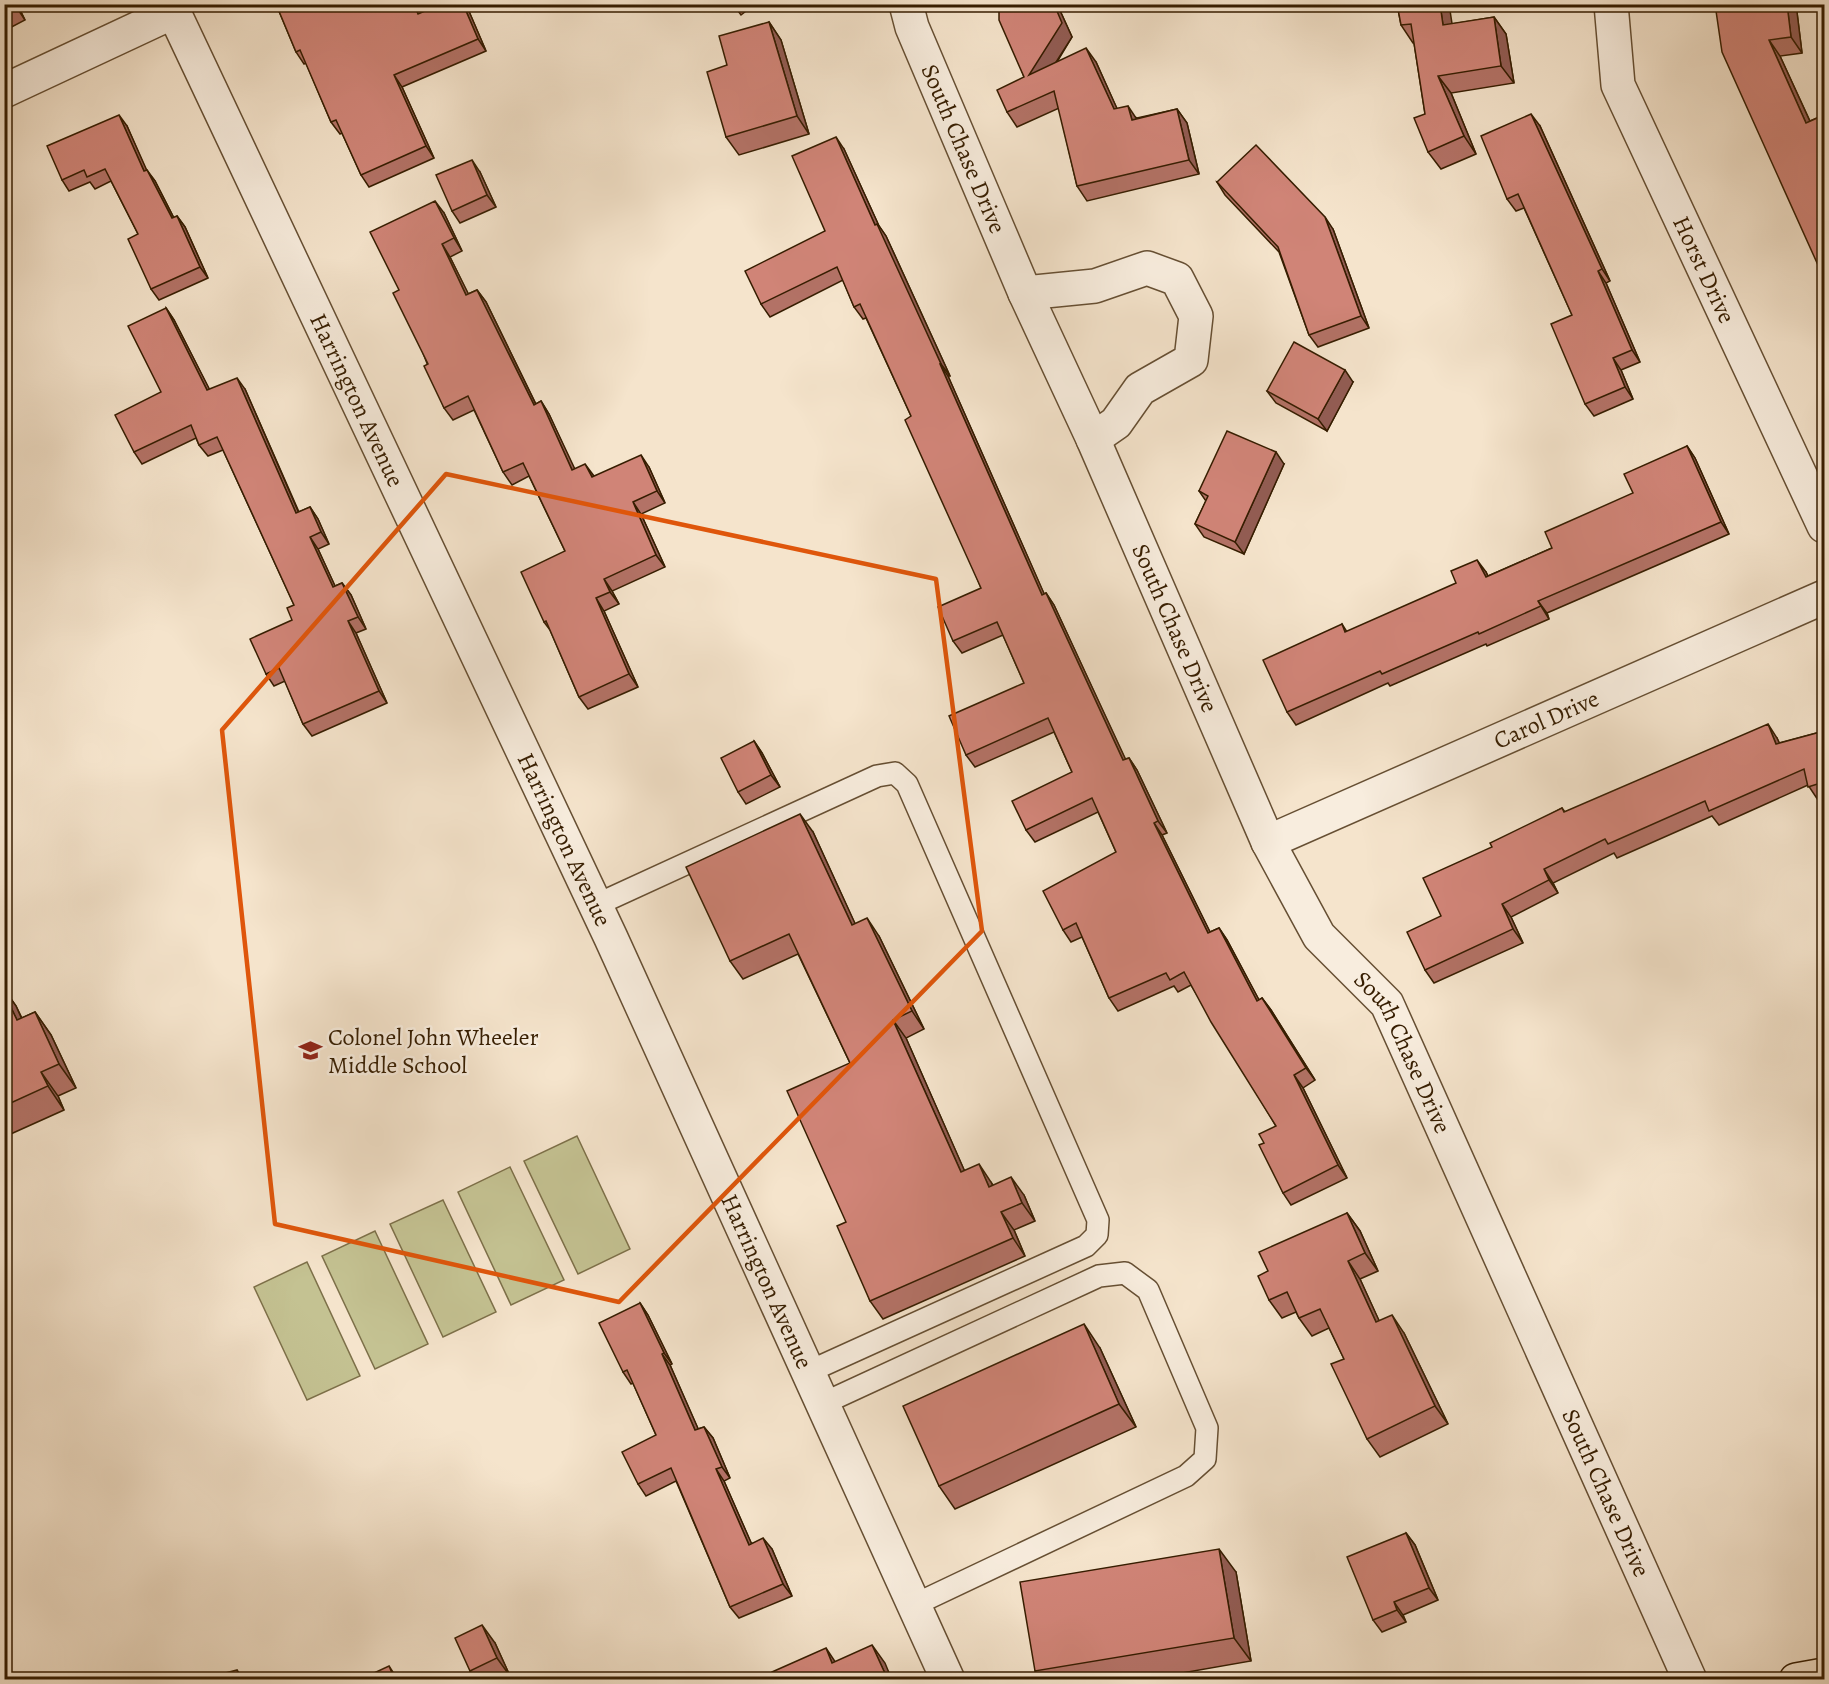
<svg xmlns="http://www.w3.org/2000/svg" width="1829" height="1684" font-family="Alegreya,serif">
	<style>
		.green { fill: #c4c292; stroke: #7d7049; stroke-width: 1.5 }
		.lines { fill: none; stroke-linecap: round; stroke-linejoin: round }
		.lane-casing { stroke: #664f33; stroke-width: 24 }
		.street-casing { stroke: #664f33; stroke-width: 36 }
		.primary-casing { stroke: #361d00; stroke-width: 36 }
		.lane { stroke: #f8edde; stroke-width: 21 }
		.street { stroke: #f8edde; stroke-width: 33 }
		.primary { stroke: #f5e4cc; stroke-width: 33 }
		.wall { fill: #b37266; stroke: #361d00; stroke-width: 1.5 }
		.shaded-wall { fill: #925c53; stroke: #361d00; stroke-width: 1.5 }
		.building { fill: #d08477; stroke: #361d00; stroke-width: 1.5 }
		.marked { fill: none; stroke: #df560b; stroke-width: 4.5; stroke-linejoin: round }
		.labels { text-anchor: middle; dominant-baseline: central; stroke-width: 5; stroke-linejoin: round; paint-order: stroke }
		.street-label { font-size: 24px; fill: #361d00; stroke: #f8edde }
		.poi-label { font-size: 24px; fill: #361d00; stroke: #f8edde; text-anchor: start }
	</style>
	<rect width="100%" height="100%" fill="#f5e4cc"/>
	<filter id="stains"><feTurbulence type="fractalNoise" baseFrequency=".00333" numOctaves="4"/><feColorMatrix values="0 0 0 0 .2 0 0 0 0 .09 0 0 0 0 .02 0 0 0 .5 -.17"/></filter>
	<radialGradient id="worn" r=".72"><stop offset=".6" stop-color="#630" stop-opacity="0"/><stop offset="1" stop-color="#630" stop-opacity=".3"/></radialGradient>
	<g class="green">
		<path d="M577,1136L630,1249L578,1274L524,1161Z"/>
		<path d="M510,1167L564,1280L511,1305L458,1192Z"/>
		<path d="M443,1200L496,1312L443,1337L390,1224Z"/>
		<path d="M375,1231L428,1344L375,1369L322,1256Z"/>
		<path d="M307,1262L360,1376L307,1400L254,1287Z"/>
	</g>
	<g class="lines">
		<defs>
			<g id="lane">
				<path d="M596,905L877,776L895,773L907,784L1098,1220L1097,1235L1086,1246L808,1372"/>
				<path d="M822,1404L1099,1276L1125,1273L1148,1290L1207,1428L1205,1459L1186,1476L914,1605"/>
			</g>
			<g id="street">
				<path id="s1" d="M170,4L611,938L948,1680"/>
				<path id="s2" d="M906,4L912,27L1025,293L1093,439L1268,842L1319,936L1387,1004L1690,1680"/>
				<path id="s3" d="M1611,4L1618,85L1824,526"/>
				<path d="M4,91L173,12"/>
				<path d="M1025,293L1095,286L1147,268L1177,279L1196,316L1191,360L1140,389L1116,423L1093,439"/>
				<path id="s4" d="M1268,842L1824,597"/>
			</g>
			<path id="primary" d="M1796,1680L1824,1675"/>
		</defs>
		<use href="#lane" class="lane-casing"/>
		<use href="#street" class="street-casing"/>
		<use href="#primary" class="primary-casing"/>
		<use href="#lane" class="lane"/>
		<use href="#street" class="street"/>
		<use href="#primary" class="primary"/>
	</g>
	<g class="wall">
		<path d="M4,4H17L25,20L4,31Z"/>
		<path d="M276,4L421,13L441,4H465L468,9L486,51L402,87L434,158L369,187L361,175L342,133L340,134L331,122L306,63L304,64L296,52Z"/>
		<path d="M733,4H755L741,15Z"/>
		<path d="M999,4H1057L1072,37L1057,62H1096L1117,109L1137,118L1177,109L1187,123L1199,174L1087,201L1077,186L1059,108L1017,127L1007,112L1024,77Z"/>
		<path d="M1397,4L1452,24L1494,17L1506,34L1514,83L1451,93L1476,154L1441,169L1428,152L1425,114L1414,43H1413L1401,25Z"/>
		<path d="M1715,4H1796L1802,53L1780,56L1810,121L1824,115V277L1822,274Z"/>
		<path d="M769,22L781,40L809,134L739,155L726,137L727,65Z"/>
		<path d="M127,126L146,170L155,181L174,218L177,216L185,227L208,278L159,300L151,289L138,234L111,181L95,189L90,182L69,191L62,180Z"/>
		<path d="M1540,126L1610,281L1606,283L1640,362L1621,370L1633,399L1594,416L1585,404L1572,315L1524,208L1516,211L1507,199Z"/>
		<path d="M844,149L879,226L886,236L950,376H948L1044,594L1046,593L1054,605L1125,759L1129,758L1137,770L1167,833L1162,835L1210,932L1219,928L1227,940L1259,1000L1262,998L1271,1010L1315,1080L1303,1088L1347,1178L1291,1205L1283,1193L1264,1143L1276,1126L1191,985L1178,992L1174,986L1118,1011L1109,998L1082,937L1071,942L1063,930L1116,852L1098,812L1035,842L1026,830L1072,772L1054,732L975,767L966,755L1024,683L1003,635L962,653L953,641L981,588L911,416L866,318L863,319L854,307L843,280L770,317L761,304L825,231Z"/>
		<path d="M480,172L496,207L460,223L452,211Z"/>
		<path d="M1217,182L1333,229L1369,328L1318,347L1309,335L1279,252L1225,195Z"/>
		<path d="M444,213L462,251L450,257L468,294L477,290L486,302L536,404L541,401L549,414L574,469L594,476L649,467L665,503L641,514L665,567L612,591L619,604L604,611L638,687L588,709L579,697L550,630L544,622L565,551L529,476L512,485L503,472L474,410L453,420L444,408L399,290Z"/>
		<path d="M166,308L174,320L209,389H245L299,512L310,507L318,519L329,544L318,549L335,586L342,583L351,595L366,629L356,633L387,703L312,736L303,724L285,681L274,686L266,674L292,620L294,605L223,450L208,456L199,445L196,438L142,464L134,452L161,392Z"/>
		<path d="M1353,382L1327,431L1276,403L1267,391Z"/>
		<path d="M1687,446L1695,458L1729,534L1547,613L1549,619L1487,646L1486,644L1390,686L1388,683L1296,725L1287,712L1342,624L1347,632L1486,572L1488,576L1552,548L1633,493Z"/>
		<path d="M1284,464L1244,554L1204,537L1195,524L1206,501L1199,491Z"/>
		<path d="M1824,731V798L1818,800L1808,785L1719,825L1712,816L1617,858L1614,853L1553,883L1558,893L1511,917L1523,943L1434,983L1425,970L1441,916L1492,847L1562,808L1565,812L1777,738L1779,743Z"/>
		<path d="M754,741L762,753L780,787L746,804L738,792Z"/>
		<path d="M813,832L855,924L879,936L924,1029L906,1038L964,1170L991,1182L993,1185L1024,1195L1035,1221L1014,1230L1025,1256L883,1319L870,1301L846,1222L850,1063L798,954L743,979L730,961Z"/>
		<path d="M4,989L16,1006L22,1018L35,1012L51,1035L76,1088L58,1096L64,1110L4,1137Z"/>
		<path d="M1347,1213L1360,1231L1378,1271L1360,1279L1379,1321L1404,1333L1448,1424L1380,1457L1367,1439L1344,1359L1329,1328L1312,1336L1299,1318L1296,1312L1282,1318L1269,1300Z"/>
		<path d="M640,1303L648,1315L672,1364L670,1365L698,1429L704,1427L713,1438L730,1478L724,1481L751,1543L772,1549L792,1596L739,1618L730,1607L676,1481L646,1496L638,1484L656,1435L633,1383L631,1384L623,1372Z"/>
		<path d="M1100,1348L1136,1427L955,1509L939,1486Z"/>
		<path d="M1406,1533L1415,1545L1438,1600L1403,1615L1406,1622L1382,1632L1373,1620Z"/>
		<path d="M1236,1572L1251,1661L1142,1680H1041L1035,1671Z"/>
		<path d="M495,1643L510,1676L502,1680H476L470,1671Z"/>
	</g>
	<g class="shaded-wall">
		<path d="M15,4H17L25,20L17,8Z"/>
		<path d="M414,4H418L427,26L418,14Z"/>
		<path d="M463,4H465L468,9L486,51L478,39Z"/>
		<path d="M1054,4H1057L1072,37L1039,89L1029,75Z"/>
		<path d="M1440,4H1449L1455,43L1443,25Z"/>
		<path d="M1787,4H1796L1802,53L1791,37Z"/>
		<path d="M1494,17L1506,34L1514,83L1501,66Z"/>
		<path d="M769,22L781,40L809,134L797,116Z"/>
		<path d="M1769,40L1780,56L1818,139L1806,123Z"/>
		<path d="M1086,48L1096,62L1124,124L1114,109Z"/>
		<path d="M394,75L402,87L434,158L426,146Z"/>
		<path d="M1438,76L1451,93L1476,154L1464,136Z"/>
		<path d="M1128,106L1138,121L1132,120Z"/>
		<path d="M1177,109L1187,123L1199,174L1189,160Z"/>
		<path d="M1531,114L1540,126L1610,281L1602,269Z"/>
		<path d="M119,115L127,126L152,182L144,171Z"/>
		<path d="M836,137L844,149L879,226L886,236L950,376L941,364L875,225Z"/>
		<path d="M472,160L480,172L496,207L487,195Z"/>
		<path d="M147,170L155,181L180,230L172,218Z"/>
		<path d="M435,201L444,213L462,251L454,238Z"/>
		<path d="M177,216L185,227L208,278L200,267Z"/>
		<path d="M1325,217L1333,229L1369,328L1361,316Z"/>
		<path d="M442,244L450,257L475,307L466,295Z"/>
		<path d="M1598,271L1606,283L1640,362L1632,350Z"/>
		<path d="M477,290L486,302L542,417L534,405Z"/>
		<path d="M166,308L174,320L216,402L207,390Z"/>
		<path d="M1613,358L1621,370L1633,399L1625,387Z"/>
		<path d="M940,364L948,376L1050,607L1042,595Z"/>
		<path d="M1345,370L1353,382L1327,431L1318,419Z"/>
		<path d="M237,378L245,389L304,525L296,513Z"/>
		<path d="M541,401L549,414L581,482L572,470Z"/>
		<path d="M1687,446L1695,458L1729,534L1721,522Z"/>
		<path d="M1276,452L1284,464L1244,554L1235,542Z"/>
		<path d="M641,455L649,467L665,503L657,491Z"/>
		<path d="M585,464L594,476L592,477Z"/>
		<path d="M633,502L641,514L665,567L656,555Z"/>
		<path d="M310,507L318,519L329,544L321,532Z"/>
		<path d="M310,537L318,549L341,599L333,587Z"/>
		<path d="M1477,560L1486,572L1494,590L1486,577Z"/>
		<path d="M604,579L612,591L619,604L610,592Z"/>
		<path d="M342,583L351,595L366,629L358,617Z"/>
		<path d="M1046,593L1054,605L1132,773L1123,760Z"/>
		<path d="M596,598L604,611L638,687L629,674Z"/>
		<path d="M1538,601L1547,613L1549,619L1541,606Z"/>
		<path d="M348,621L356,633L387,703L379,691Z"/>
		<path d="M1768,724L1777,738L1786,757L1776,744Z"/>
		<path d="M754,741L762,753L780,787L771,775Z"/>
		<path d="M1129,758L1137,770L1167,833L1158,821Z"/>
		<path d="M800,814L813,832L864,943L852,925Z"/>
		<path d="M1154,823L1162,835L1217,946L1208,933Z"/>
		<path d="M1544,869L1553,883L1558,893L1549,880Z"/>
		<path d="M1502,904L1511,917L1523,943L1513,929Z"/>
		<path d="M867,918L879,936L924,1029L912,1011Z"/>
		<path d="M1219,928L1227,940L1266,1013L1257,1001Z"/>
		<path d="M4,989L16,1006L33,1044L17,1020L4,993Z"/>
		<path d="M1262,998L1271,1010L1315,1080L1306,1068Z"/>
		<path d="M35,1012L51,1035L76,1088L59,1064Z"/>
		<path d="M893,1020L906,1038L973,1190L961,1172Z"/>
		<path d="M41,1072L58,1096L64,1110L48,1086Z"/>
		<path d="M1294,1075L1303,1088L1347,1178L1338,1165Z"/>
		<path d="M979,1164L991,1182L1001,1205L989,1187Z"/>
		<path d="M1011,1177L1024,1195L1035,1221L1022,1203Z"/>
		<path d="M1001,1212L1014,1230L1025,1256L1013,1238Z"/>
		<path d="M1347,1213L1360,1231L1378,1271L1365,1253Z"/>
		<path d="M1348,1261L1360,1279L1388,1340L1376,1322Z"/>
		<path d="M640,1303L648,1315L672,1364L664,1353Z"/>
		<path d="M1392,1315L1404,1333L1448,1424L1435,1406Z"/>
		<path d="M1084,1324L1100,1348L1136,1427L1119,1404Z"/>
		<path d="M662,1354L670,1365L704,1442L695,1430Z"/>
		<path d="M704,1427L713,1438L730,1478L722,1467Z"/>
		<path d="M716,1469L724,1481L757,1556L749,1545Z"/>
		<path d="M1406,1533L1415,1545L1438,1600L1429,1588Z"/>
		<path d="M763,1538L772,1549L792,1596L783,1584Z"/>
		<path d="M1219,1549L1236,1572L1251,1661L1234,1638Z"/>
		<path d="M1394,1602L1403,1615L1406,1622L1397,1610Z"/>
		<path d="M482,1625L495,1643L510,1676L497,1658Z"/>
		<path d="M872,1645L885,1663L892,1680H888Z"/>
		<path d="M826,1648L838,1666L832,1663Z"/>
		<path d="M389,1666L398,1680H395Z"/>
		<path d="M237,1670L244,1680H240Z"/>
	</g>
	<g class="building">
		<path d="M4,4H15L17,8L4,14Z"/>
		<path d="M276,4H414L418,14L441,4H463L478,39L394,75L426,146L361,175L336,120L331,122L300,50L296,52Z"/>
		<path d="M999,4H1054L1062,23L1029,75L1086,48L1114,109L1128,106L1132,120L1177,109L1189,160L1077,186L1054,91L1007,112L997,90L1024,77L999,20Z"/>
		<path d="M1397,4H1440L1443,25L1494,17L1501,66L1438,76L1464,136L1428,152L1414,118L1425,114L1411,24L1401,25Z"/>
		<path d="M1715,4H1787L1791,37L1769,40L1806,123L1824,115V273L1822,274L1722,52Z"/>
		<path d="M769,22L797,116L726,137L707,72L727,65L719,36Z"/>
		<path d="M1531,114L1602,269L1598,271L1632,350L1613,358L1625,387L1585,404L1551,324L1572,315L1518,194L1507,199L1481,136Z"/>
		<path d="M119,115L144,171L147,170L172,218L177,216L200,267L151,289L128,239L138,234L105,169L87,177L84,170L62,180L47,146Z"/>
		<path d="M836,137L875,225L877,224L941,364H940L1042,595L1046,593L1123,760L1129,758L1158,821L1154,823L1208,933L1219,928L1257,1001L1262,998L1306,1068L1294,1075L1338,1165L1283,1193L1259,1145L1264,1143L1259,1134L1276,1126L1211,1022L1184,972L1170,980L1166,973L1109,998L1076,923L1063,930L1043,891L1116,852L1092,798L1026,830L1012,801L1072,772L1048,718L966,755L949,716L1024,683L997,622L953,641L938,607L981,588L905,420L911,416L860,304L854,307L837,267L761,304L745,271L825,231L792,156Z"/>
		<path d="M1256,145L1325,217L1361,316L1309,335L1278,247L1217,182Z"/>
		<path d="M472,160L487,195L452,211L436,175Z"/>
		<path d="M435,201L454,238L442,244L466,295L477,290L534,405L541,401L572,470L585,464L592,477L641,455L657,491L633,502L656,555L604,579L610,592L596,598L629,674L579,697L546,621L544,622L521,572L565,551L523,463L503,472L468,396L444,408L424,366L428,364L393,293L399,290L370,232Z"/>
		<path d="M166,308L207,390L237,378L296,513L310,507L321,532L310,537L333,587L342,583L358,617L348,621L379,691L303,724L279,668L266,674L250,639L292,620L287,608L294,605L217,437L199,445L191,425L134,452L115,415L161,392L128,326Z"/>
		<path d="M1294,342L1345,370L1318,419L1267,391Z"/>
		<path d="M1227,431L1276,452L1235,542L1195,524L1208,496L1199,491Z"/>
		<path d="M1687,446L1721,522L1538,601L1541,606L1479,634L1478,632L1382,674L1380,671L1287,712L1263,660L1342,624L1345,632L1456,583L1451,571L1477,560L1486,577L1552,548L1545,532L1633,493L1624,474Z"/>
		<path d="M1768,724L1776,744L1824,731V782L1808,787L1804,769L1709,811L1705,801L1608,844L1605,839L1544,869L1549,880L1502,904L1513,929L1425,970L1407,932L1441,916L1423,878L1492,847L1490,843L1562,808L1564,812Z"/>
		<path d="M754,741L771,775L738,792L721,758Z"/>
		<path d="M800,814L852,925L867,918L912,1011L893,1020L961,1172L979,1164L989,1187L1011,1177L1022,1203L1001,1212L1013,1238L870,1301L837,1226L846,1222L787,1091L850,1063L789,934L730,961L686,867Z"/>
		<path d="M4,993L17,1020L35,1012L59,1064L41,1072L48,1086L4,1106Z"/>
		<path d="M1347,1213L1365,1253L1348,1261L1376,1322L1392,1315L1435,1406L1367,1439L1331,1364L1344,1359L1320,1309L1299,1318L1287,1292L1269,1300L1258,1276L1268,1271L1259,1252Z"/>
		<path d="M640,1303L664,1353L662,1354L695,1430L704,1427L722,1467L716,1469L749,1545L763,1538L783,1584L730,1607L671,1468L638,1484L622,1452L656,1435L627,1370L623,1372L599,1323Z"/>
		<path d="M1084,1324L1119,1404L939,1486L903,1406Z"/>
		<path d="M1406,1533L1429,1588L1394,1602L1397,1610L1373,1620L1347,1557Z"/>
		<path d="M1219,1549L1234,1638L1035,1671L1020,1582Z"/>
		<path d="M482,1625L497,1658L470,1671L455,1638Z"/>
		<path d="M872,1645L888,1680H775L772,1672L826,1648L832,1663Z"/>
		<path d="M389,1666L395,1680H359Z"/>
		<path d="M237,1670L240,1680H199Z"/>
	</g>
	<path class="marked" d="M446,474L936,579L982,931L619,1302L275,1224L222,730Z"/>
	<defs>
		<symbol id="school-bare" viewBox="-9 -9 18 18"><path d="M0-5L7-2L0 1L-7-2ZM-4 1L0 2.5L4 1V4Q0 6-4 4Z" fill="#8f2418" stroke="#f8edde" stroke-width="2.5" paint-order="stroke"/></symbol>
	</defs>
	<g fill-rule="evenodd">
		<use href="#school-bare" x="294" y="1034" width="33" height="33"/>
	</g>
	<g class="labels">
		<g class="street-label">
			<text stroke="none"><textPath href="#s2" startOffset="156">South Chase Drive</textPath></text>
			<text stroke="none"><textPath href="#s3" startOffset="285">Horst Drive</textPath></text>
			<text stroke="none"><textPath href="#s1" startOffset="438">Harrington Avenue</textPath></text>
			<text stroke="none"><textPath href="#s2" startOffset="680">South Chase Drive</textPath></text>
			<text stroke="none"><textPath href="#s4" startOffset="304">Carol Drive</textPath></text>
			<text stroke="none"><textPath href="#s1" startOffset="924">Harrington Avenue</textPath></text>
			<text stroke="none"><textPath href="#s2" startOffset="1166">South Chase Drive</textPath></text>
			<text stroke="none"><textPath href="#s1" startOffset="1410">Harrington Avenue</textPath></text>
			<text stroke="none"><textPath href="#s2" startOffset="1652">South Chase Drive</textPath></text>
		</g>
		<g class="poi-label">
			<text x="328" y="1037">Colonel John Wheeler<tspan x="328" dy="28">Middle School</tspan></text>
		</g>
	</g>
	<rect width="1829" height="1684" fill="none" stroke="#f5e4cc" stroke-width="24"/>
	<rect x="6" y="6" width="1817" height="1672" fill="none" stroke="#361d00" stroke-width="3"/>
	<rect x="12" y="12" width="1805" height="1660" fill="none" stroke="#361d00" stroke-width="1.5"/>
	<rect width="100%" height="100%" filter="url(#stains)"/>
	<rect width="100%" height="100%" fill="url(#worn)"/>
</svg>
